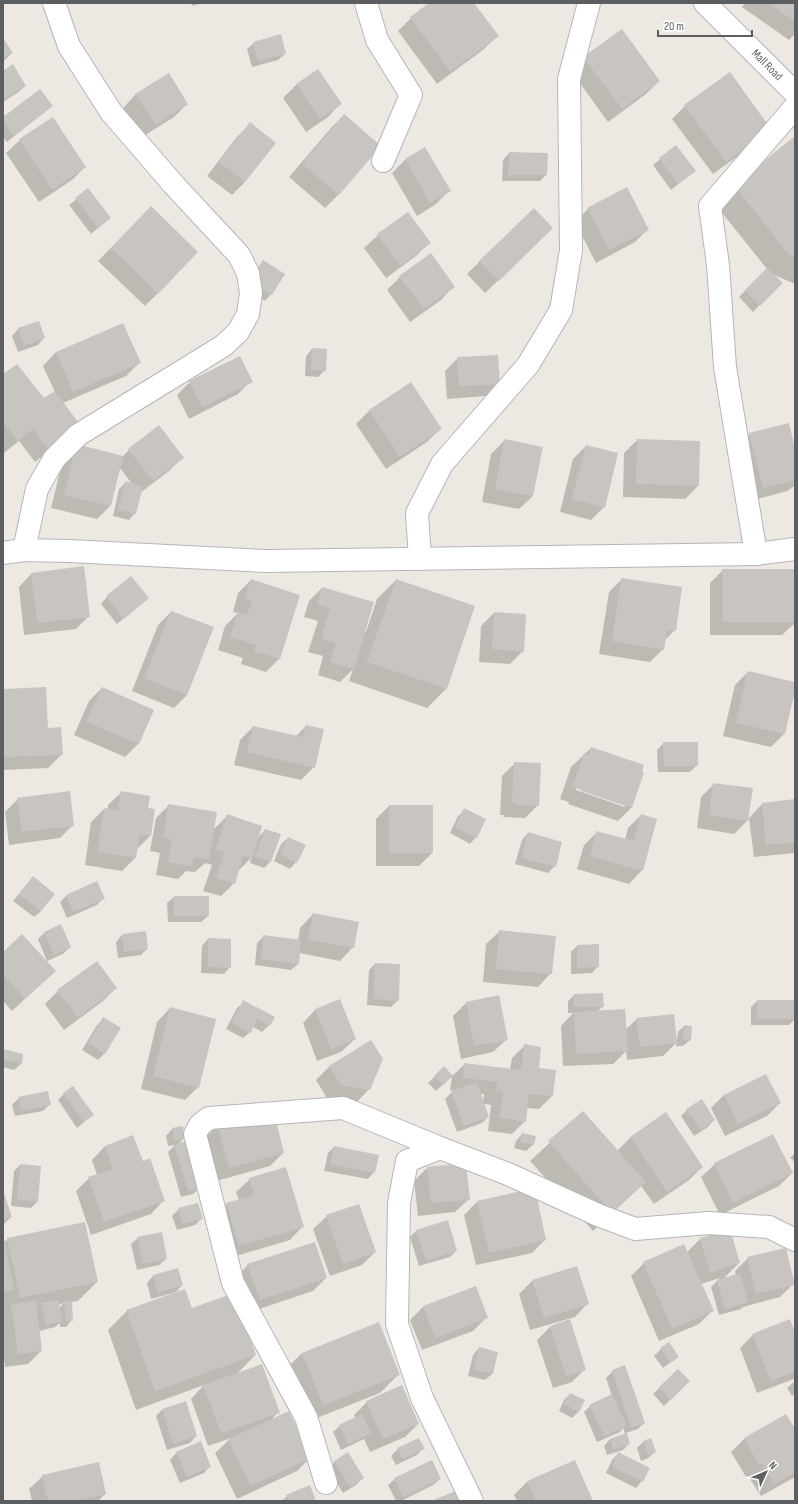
<svg xmlns="http://www.w3.org/2000/svg" width="798" height="1504" font-family="'Sofia Sans Condensed',sans-serif">
	<style>
		.shadow { fill: #0003; fill-rule: evenodd }
		.building { fill: #c8c4bf }
		.lines { fill: none; stroke-linecap: round; stroke-linejoin: round }
		.minor-casing { stroke: #b3b6b9; stroke-width: 24 }
		.minor { stroke: #fff; stroke-width: 22 }
		.labels { text-anchor: middle; dominant-baseline: central; stroke-width: 3.5; stroke-linejoin: round; paint-order: stroke }
		.street-label { font-size: 12px; fill: #5b5f62; stroke: #fff }
	</style>
	<rect width="100%" height="100%" fill="#ede9e2"/>
	<g class="shadow">
		<path d="M191,3H203L192,6Z"/>
		<path d="M431,3H473L497,36L484,49L437,84L398,31L411,18Z"/>
		<path d="M745,3H795V34L789,40L742,7Z"/>
		<path d="M3,39L12,53L3,62Z"/>
		<path d="M254,43L285,54L278,60L252,67L247,49Z"/>
		<path d="M584,58L659,81L646,94L608,122L571,71Z"/>
		<path d="M318,70L341,103L328,117L306,132L283,98L296,85Z"/>
		<path d="M3,72L25,86L19,92L3,102Z"/>
		<path d="M136,94L187,104L174,117L142,137L123,108Z"/>
		<path d="M51,106L7,142L3,137V119Z"/>
		<path d="M685,106L757,142L713,174L672,119Z"/>
		<path d="M344,115L379,146L338,195L325,208L289,177L331,128Z"/>
		<path d="M250,124L245,182L232,195L207,176L237,137Z"/>
		<path d="M795,138V284L772,274L781,283L753,312L739,297L767,269L715,204Z"/>
		<path d="M20,140L85,167L72,180L39,202L6,153Z"/>
		<path d="M676,146L694,171L671,190L653,165Z"/>
		<path d="M425,149L449,191L436,204L417,216L392,173L405,160Z"/>
		<path d="M509,153L546,175L540,181H502L503,160Z"/>
		<path d="M88,190L110,218L91,234L69,205Z"/>
		<path d="M151,207L158,293L145,306L98,261Z"/>
		<path d="M588,209L648,229L635,242L596,263L575,222Z"/>
		<path d="M408,213L429,243L416,256L386,278L364,248L378,235Z"/>
		<path d="M539,241L485,293L467,274L480,261Z"/>
		<path d="M263,262L271,294L265,301L245,288L257,268Z"/>
		<path d="M400,277L454,286L441,300L410,322L387,290Z"/>
		<path d="M38,322L44,338L38,345L18,352L12,336L18,329Z"/>
		<path d="M312,349L325,370L318,377L305,376L306,356Z"/>
		<path d="M56,352L139,363L126,376L63,403L66,438L35,462L19,441L4,453L3,451V375L44,400L55,392L43,366Z"/>
		<path d="M458,358L499,383L486,396L447,399L445,371Z"/>
		<path d="M251,381L238,394L189,419L177,395L190,382Z"/>
		<path d="M410,384L440,429L427,442L386,469L356,424L369,411Z"/>
		<path d="M750,434L795,452V485L788,491L750,501L737,447Z"/>
		<path d="M637,440L698,486L685,499L623,497L624,453Z"/>
		<path d="M504,441L533,496L519,509L482,502L491,454Z"/>
		<path d="M76,446L122,457L129,450L182,458L169,471L140,493L135,513L129,520L113,516L119,489L125,483L132,484L120,468L110,506L97,519L51,508L63,459Z"/>
		<path d="M586,446L604,507L591,520L560,512L573,459Z"/>
		<path d="M723,570H795V623L782,635H710V583Z"/>
		<path d="M32,573L89,616L76,629L24,635L19,587Z"/>
		<path d="M622,579L675,630L665,640L663,649L650,662L599,654L609,592Z"/>
		<path d="M251,580L299,595L279,659L266,672L241,664L243,658L218,650L225,626L238,613L233,612L238,593Z"/>
		<path d="M396,580L473,607L446,689L427,708L349,681L353,669L340,682L318,675L323,656L308,652L318,621L304,617L309,601L322,588L366,632L377,599Z"/>
		<path d="M107,597L141,604L117,624L101,604Z"/>
		<path d="M171,612L213,628L187,695L174,708L132,691L158,625Z"/>
		<path d="M494,613L523,651L510,664L479,662L481,626Z"/>
		<path d="M748,672L795,683L784,734L771,747L723,736L735,685Z"/>
		<path d="M45,688L47,729L62,754L48,768L3,770V690Z"/>
		<path d="M102,688L152,710L138,744L125,757L74,735L89,701Z"/>
		<path d="M306,726L314,767L301,780L234,765L240,740L253,727L295,737Z"/>
		<path d="M664,743L697,765L690,772H658L657,750Z"/>
		<path d="M591,748L643,773L631,808L618,821L568,804L569,802L560,799L571,767ZM576,788L625,805V807L576,790Z"/>
		<path d="M515,763L538,805L525,818L503,817L504,815H500L502,776Z"/>
		<path d="M714,784L748,819L762,804L795,800V853L754,857L749,819L734,834L697,828L701,797Z"/>
		<path d="M122,792L150,836L137,849L135,858L122,871L85,865L91,822L104,809H108V805Z"/>
		<path d="M18,799L73,825L60,838L9,845L5,812Z"/>
		<path d="M169,805L213,830L227,816L258,838L265,830L270,862L264,868L250,863L251,858L238,871L234,883L221,896L203,891L212,865L205,863L195,872L186,871L178,879L156,875L160,853L150,851L156,818Z"/>
		<path d="M389,806L432,853L419,866H376V819Z"/>
		<path d="M465,810L476,837L470,844L450,833L458,816Z"/>
		<path d="M641,815L642,870L629,884L577,869L584,845L597,832L625,840L628,828Z"/>
		<path d="M528,833L555,866L548,873L515,864L522,840Z"/>
		<path d="M288,838L296,862L290,869L274,861L281,844Z"/>
		<path d="M33,877L41,911L34,917L13,901Z"/>
		<path d="M66,896L103,898L97,905L67,918L60,902Z"/>
		<path d="M174,897H208V916L201,922H168L167,903Z"/>
		<path d="M313,914L353,947L340,961L299,953L298,964L291,970L255,965L257,943L264,936L298,941L300,928Z"/>
		<path d="M500,931L551,973L538,987L483,982L486,944Z"/>
		<path d="M44,933L70,947L63,954L47,961L38,939Z"/>
		<path d="M122,935L147,949L141,955L118,958L116,942Z"/>
		<path d="M208,939L230,967L224,974L201,973L202,946Z"/>
		<path d="M577,946L598,966L592,973L571,974V952Z"/>
		<path d="M3,953L41,984L12,1011L3,1001Z"/>
		<path d="M97,962L116,988L103,1001L64,1030L45,1004L58,991Z"/>
		<path d="M375,964L398,1000L391,1007L367,1005L369,970Z"/>
		<path d="M574,995L603,1006L597,1012L625,1030L637,1019L676,1043L663,1056L627,1060L626,1051L613,1064L563,1066L561,1026L573,1013H568V1001Z"/>
		<path d="M757,1001L795,1019L789,1025H751V1007Z"/>
		<path d="M244,1002L274,1017L269,1025L262,1032L253,1027L250,1032L243,1038L226,1029L237,1008Z"/>
		<path d="M466,1003L507,1039L493,1052L461,1059L453,1016Z"/>
		<path d="M170,1008L198,1087L185,1100L141,1089L157,1022Z"/>
		<path d="M316,1009L355,1039L341,1052L317,1061L303,1023Z"/>
		<path d="M104,1019L105,1053L98,1060L82,1050L97,1025Z"/>
		<path d="M684,1026L691,1027L690,1040L683,1046H676L678,1032Z"/>
		<path d="M370,1042L369,1089L356,1103L327,1098L316,1080L329,1067Z"/>
		<path d="M525,1045L552,1096L539,1109L527,1108L525,1121L512,1134L488,1131L491,1105L484,1104L488,1117L482,1123L457,1132L445,1099L453,1091L450,1090L452,1076L465,1064L510,1070L512,1058ZM480,1094H484L483,1103Z"/>
		<path d="M3,1050L21,1064L14,1070L3,1067Z"/>
		<path d="M444,1068L452,1076L436,1091L428,1083Z"/>
		<path d="M766,1075L780,1103L767,1116L725,1136L711,1108L724,1095Z"/>
		<path d="M64,1094L92,1115L77,1128L58,1100Z"/>
		<path d="M19,1098L50,1104L43,1111L15,1116L12,1105Z"/>
		<path d="M687,1110L714,1120L708,1127L694,1136L681,1116Z"/>
		<path d="M583,1112L617,1151L631,1137L702,1167L689,1180L654,1204L641,1186L593,1231L530,1161Z"/>
		<path d="M218,1125L252,1129L283,1153L270,1166L216,1181L205,1138Z"/>
		<path d="M182,1127L184,1138L178,1145L199,1188L193,1194L181,1197L168,1152L175,1145L168,1146L166,1136L172,1129Z"/>
		<path d="M522,1134L533,1145L526,1151L514,1148L516,1141Z"/>
		<path d="M105,1146L142,1162L164,1200L151,1214L91,1235L76,1191L89,1178L97,1175L92,1160Z"/>
		<path d="M334,1147L374,1172L368,1179L324,1171L328,1153Z"/>
		<path d="M795,1153V1162L790,1158Z"/>
		<path d="M715,1164L792,1173L779,1186L720,1215L701,1177Z"/>
		<path d="M20,1165L37,1202L31,1208L11,1206L14,1171Z"/>
		<path d="M427,1168L469,1199L455,1212L418,1216L414,1181Z"/>
		<path d="M250,1179L303,1226L290,1240L226,1259L214,1218L227,1204L239,1200L236,1192Z"/>
		<path d="M534,1190L545,1240L532,1253L476,1265L464,1215L477,1202Z"/>
		<path d="M3,1192L11,1217L3,1225Z"/>
		<path d="M179,1209L202,1218L195,1225L177,1230L172,1216Z"/>
		<path d="M327,1216L375,1252L362,1265L330,1276L313,1229Z"/>
		<path d="M417,1230L456,1251L450,1257L419,1266L410,1237Z"/>
		<path d="M138,1238L166,1259L159,1265L137,1270L131,1244Z"/>
		<path d="M8,1239L97,1282L78,1301L71,1302L72,1320L66,1327H60V1323L55,1327L39,1331L41,1351L28,1364L5,1367L3,1351V1241L4,1243ZM64,1303L59,1308L58,1305Z"/>
		<path d="M700,1239L739,1263L723,1279L736,1276L735,1271L748,1258L793,1284L780,1297L743,1307L741,1309L719,1315L711,1287L720,1278L701,1284L712,1311L699,1324L659,1341L631,1276L644,1263L687,1252Z"/>
		<path d="M248,1265L326,1278L313,1291L247,1313L235,1278Z"/>
		<path d="M177,1269L182,1285L176,1292L151,1299L147,1283L153,1276Z"/>
		<path d="M532,1281L588,1303L575,1317L530,1330L519,1294Z"/>
		<path d="M475,1288L486,1318L473,1331L422,1350L410,1320L423,1307Z"/>
		<path d="M191,1309L255,1355L236,1375L278,1412L271,1420L310,1458L297,1471L237,1499L215,1453L231,1438L208,1446L191,1399L204,1385L136,1410L108,1330L127,1311Z"/>
		<path d="M550,1327L585,1369L572,1382L553,1388L537,1340Z"/>
		<path d="M753,1335H795V1377L794,1379L757,1393L740,1348Z"/>
		<path d="M479,1348L497,1353L492,1374L485,1380L468,1376L473,1355Z"/>
		<path d="M661,1349L678,1357L663,1368L654,1356Z"/>
		<path d="M302,1353L399,1374L380,1393L304,1423L283,1372Z"/>
		<path d="M678,1370L689,1381L664,1406L653,1394Z"/>
		<path d="M613,1371L644,1423L638,1429L626,1433L629,1443L623,1450L607,1455L604,1446L610,1439L625,1434L623,1428L620,1432L597,1442L584,1412L590,1406L612,1396L606,1378Z"/>
		<path d="M795,1381V1394L792,1396L787,1388Z"/>
		<path d="M570,1394L579,1411L572,1418L559,1411L564,1400Z"/>
		<path d="M185,1402L196,1436L190,1443L167,1450L156,1416L162,1410Z"/>
		<path d="M367,1402L418,1424L405,1437L370,1452L364,1439L341,1450L333,1432L340,1426L355,1418L354,1415Z"/>
		<path d="M786,1416L795,1431V1477L761,1496L748,1476L746,1477L731,1452L744,1439Z"/>
		<path d="M643,1442L655,1452L648,1458L641,1461L637,1448Z"/>
		<path d="M423,1448L417,1455L396,1465L391,1456L398,1449Z"/>
		<path d="M176,1453L210,1466L204,1473L180,1483L170,1460Z"/>
		<path d="M348,1454L363,1478L356,1485L343,1493L328,1469L334,1462Z"/>
		<path d="M618,1454L642,1481L636,1488L606,1473L612,1460Z"/>
		<path d="M574,1462L592,1501H517L514,1495L527,1482Z"/>
		<path d="M43,1476L105,1494L98,1501H32L29,1489Z"/>
		<path d="M395,1479H440L433,1485L401,1501H396L388,1485Z"/>
		<path d="M287,1496L315,1501H282Z"/>
	</g>
	<g class="building">
		<path d="M429,3H474L499,36L450,72L410,17Z"/>
		<path d="M769,3H795V22Z"/>
		<path d="M622,29L660,81L622,109L583,57Z"/>
		<path d="M281,34L286,54L258,61L253,42Z"/>
		<path d="M3,38L13,53L3,59Z"/>
		<path d="M13,64L26,86L3,100V71Z"/>
		<path d="M318,69L342,104L320,119L296,84Z"/>
		<path d="M730,72L771,129L726,162L684,105Z"/>
		<path d="M169,73L188,104L156,125L135,94Z"/>
		<path d="M40,89L53,106L14,136L3,122V117Z"/>
		<path d="M344,114L381,146L339,195L302,164Z"/>
		<path d="M53,117L86,167L52,190L19,139Z"/>
		<path d="M250,122L276,143L245,182L219,162Z"/>
		<path d="M795,136V257L788,254L734,185Z"/>
		<path d="M676,145L696,171L678,184L659,158Z"/>
		<path d="M425,147L451,191L430,203L405,159Z"/>
		<path d="M509,152L548,153L547,175H508Z"/>
		<path d="M627,187L649,230L609,250L587,208Z"/>
		<path d="M88,188L111,218L98,228L75,198Z"/>
		<path d="M151,206L198,252L158,294L111,248Z"/>
		<path d="M534,208L553,228L499,281L479,261Z"/>
		<path d="M408,212L431,243L400,266L377,234Z"/>
		<path d="M431,253L455,287L424,309L399,276Z"/>
		<path d="M263,260L285,274L272,295L250,281Z"/>
		<path d="M767,268L783,283L760,306L745,290Z"/>
		<path d="M39,321L45,338L24,346L18,328Z"/>
		<path d="M123,323L141,363L73,392L56,352Z"/>
		<path d="M312,348L327,349L326,371L311,370Z"/>
		<path d="M498,355L500,384L459,386L457,357Z"/>
		<path d="M240,356L253,382L202,407L189,381Z"/>
		<path d="M17,364L44,398L55,391L80,425L48,450L33,429L18,441L3,422V374Z"/>
		<path d="M411,382L442,429L400,457L369,410Z"/>
		<path d="M789,423L795,448V480L763,488L749,433Z"/>
		<path d="M159,425L184,458L153,481L128,449Z"/>
		<path d="M504,439L543,447L533,496L495,489Z"/>
		<path d="M637,439L700,441L699,486L636,484Z"/>
		<path d="M76,444L123,456L111,506L64,495Z"/>
		<path d="M586,445L618,453L605,508L572,499Z"/>
		<path d="M125,481L143,486L136,514L118,510Z"/>
		<path d="M84,566L90,617L37,623L31,573Z"/>
		<path d="M722,569H795V622H723Z"/>
		<path d="M131,576L149,598L124,619L106,596Z"/>
		<path d="M621,578L682,587L676,631L667,630L664,650L612,641Z"/>
		<path d="M251,579L300,595L280,659L254,651L256,645L230,637L238,612L247,615L252,601L245,598Z"/>
		<path d="M396,579L475,606L447,689L367,662Z"/>
		<path d="M322,587L374,602L354,669L330,662L336,643L321,639L330,608L317,604Z"/>
		<path d="M171,611L214,627L187,695L144,678Z"/>
		<path d="M494,612L526,614L524,652L492,649Z"/>
		<path d="M748,671L795,682V691L785,734L736,723Z"/>
		<path d="M46,687L48,728L61,727L63,755L4,757L3,689Z"/>
		<path d="M102,687L154,710L139,744L86,722Z"/>
		<path d="M306,725L324,729L315,768L247,752L253,726L303,737Z"/>
		<path d="M663,742H698V766H664Z"/>
		<path d="M591,747L644,765L642,772L644,773L632,808L581,791V789L573,786L584,753L588,755Z"/>
		<path d="M514,762L541,763L539,806L516,804V802H512Z"/>
		<path d="M713,783L753,788L748,821L709,815Z"/>
		<path d="M70,791L74,826L22,832L17,798Z"/>
		<path d="M121,791L150,796L148,808L155,809L151,836L140,834L136,858L97,852L104,808L118,810Z"/>
		<path d="M795,799V842L766,845L762,803Z"/>
		<path d="M168,804L217,812L209,860L194,857L192,867L168,862L172,840L163,838Z"/>
		<rect x="389" y="805" width="44" height="48"/>
		<path d="M464,808L486,819L477,838L455,827Z"/>
		<path d="M227,814L262,826L252,859L243,855L235,884L216,878L224,852L216,849Z"/>
		<path d="M641,814L657,819L643,871L590,856L596,831L634,841Z"/>
		<path d="M265,829L281,834L271,862L255,857Z"/>
		<path d="M528,832L562,842L556,867L521,858Z"/>
		<path d="M288,837L306,845L297,863L280,854Z"/>
		<path d="M33,876L55,894L41,911L19,894Z"/>
		<path d="M97,881L105,899L73,912L66,895Z"/>
		<rect x="174" y="896" width="35" height="20"/>
		<path d="M313,913L359,922L354,948L308,940Z"/>
		<path d="M61,924L71,947L54,955L44,932Z"/>
		<path d="M499,930L556,936L552,974L496,969Z"/>
		<path d="M146,931L148,949L124,952L122,934Z"/>
		<path d="M22,934L56,971L25,999L3,974V952Z"/>
		<path d="M263,935L301,940L299,964L261,959Z"/>
		<path d="M208,938L231,939V968L208,967Z"/>
		<path d="M599,944V967L577,968V945Z"/>
		<path d="M97,961L117,988L78,1018L57,990Z"/>
		<path d="M375,963L400,964L399,1001L373,999Z"/>
		<path d="M603,993L604,1007H574V994Z"/>
		<path d="M499,995L508,1040L474,1046L466,1002Z"/>
		<path d="M340,999L356,1039L331,1049L315,1009Z"/>
		<path d="M243,1000L275,1017L270,1026L257,1019L251,1033L232,1023Z"/>
		<rect x="757" y="1000" width="38" height="19"/>
		<path d="M170,1007L216,1019L199,1088L153,1076Z"/>
		<path d="M625,1009L628,1051L576,1054L574,1012Z"/>
		<path d="M674,1014L677,1043L640,1047L636,1018Z"/>
		<path d="M103,1017L121,1028L105,1054L88,1043Z"/>
		<path d="M684,1025L692,1026L691,1040L682,1039Z"/>
		<path d="M371,1040L383,1059L370,1090L341,1085L329,1066Z"/>
		<path d="M524,1044L541,1047L539,1068L556,1070L553,1096L529,1094L526,1122L500,1118L503,1092L496,1091L497,1082L463,1078L464,1063L521,1070Z"/>
		<path d="M3,1049L23,1054L22,1064L3,1059Z"/>
		<path d="M444,1066L453,1076L443,1085L434,1076Z"/>
		<path d="M766,1074L781,1103L738,1124L724,1095Z"/>
		<path d="M477,1082L489,1117L464,1126L451,1091Z"/>
		<path d="M73,1086L94,1115L84,1122L63,1093Z"/>
		<path d="M48,1091L51,1105L21,1111L18,1097Z"/>
		<path d="M702,1099L715,1120L701,1130L686,1109Z"/>
		<path d="M583,1111L646,1182L612,1213L548,1141Z"/>
		<path d="M666,1112L703,1167L667,1192L630,1137Z"/>
		<path d="M249,1116L253,1127L276,1121L284,1153L229,1168L217,1124Z"/>
		<path d="M183,1126L185,1139L174,1140L172,1128Z"/>
		<path d="M522,1133L536,1136L534,1145L520,1142Z"/>
		<path d="M773,1134L793,1173L733,1203L714,1163Z"/>
		<path d="M133,1135L143,1161L150,1158L165,1201L104,1222L88,1177L113,1169L105,1146Z"/>
		<path d="M187,1141L200,1188L188,1191L174,1145Z"/>
		<path d="M334,1146L379,1155L375,1173L330,1164Z"/>
		<path d="M466,1163L470,1200L431,1203L427,1167Z"/>
		<path d="M20,1164L41,1166L38,1202L17,1200Z"/>
		<path d="M286,1167L304,1227L239,1246L226,1203L254,1195L249,1178Z"/>
		<path d="M535,1188L546,1240L489,1253L477,1201Z"/>
		<path d="M3,1190L12,1217L3,1220Z"/>
		<path d="M198,1203L203,1219L183,1224L178,1208Z"/>
		<path d="M359,1204L376,1252L343,1264L326,1215Z"/>
		<path d="M448,1220L457,1251L426,1261L416,1230Z"/>
		<path d="M85,1222L98,1282L20,1298L7,1238Z"/>
		<path d="M730,1229L740,1263L710,1273L700,1238Z"/>
		<path d="M162,1232L167,1259L143,1264L137,1237Z"/>
		<path d="M3,1240H5L14,1290L3,1292Z"/>
		<path d="M315,1242L327,1278L260,1300L247,1264Z"/>
		<path d="M684,1244L714,1311L672,1329L643,1262Z"/>
		<path d="M786,1248L795,1285L756,1294L747,1257Z"/>
		<path d="M577,1266L589,1304L544,1318L532,1280Z"/>
		<path d="M178,1268L183,1285L158,1293L153,1275Z"/>
		<path d="M740,1273L748,1302L725,1309L717,1280Z"/>
		<path d="M476,1286L488,1318L435,1338L423,1306Z"/>
		<path d="M185,1289L192,1308L234,1293L256,1355L155,1391L126,1310Z"/>
		<path d="M58,1300L63,1321L46,1325L41,1303Z"/>
		<path d="M36,1301L42,1351L18,1354L11,1304Z"/>
		<path d="M64,1301H72L73,1321H66Z"/>
		<path d="M570,1319L586,1370L566,1376L550,1326Z"/>
		<path d="M790,1319L795,1333V1371L771,1381L752,1334Z"/>
		<path d="M379,1322L400,1375L323,1405L302,1353Z"/>
		<path d="M669,1342L679,1357L670,1363L660,1348Z"/>
		<path d="M479,1347L498,1352L493,1374L474,1370Z"/>
		<path d="M262,1364L280,1413L221,1433L203,1385Z"/>
		<path d="M625,1365L645,1423L631,1428L612,1370Z"/>
		<path d="M678,1369L690,1381L671,1400L659,1387Z"/>
		<path d="M402,1385L419,1424L383,1439L366,1401Z"/>
		<path d="M570,1393L585,1400L579,1412L564,1404Z"/>
		<path d="M612,1394L627,1426L604,1436L589,1405Z"/>
		<path d="M186,1401L197,1436L173,1444L162,1409Z"/>
		<path d="M289,1411L311,1458L250,1486L228,1439Z"/>
		<path d="M362,1414L371,1433L348,1444L339,1425Z"/>
		<path d="M786,1414L795,1429V1472L774,1484L762,1463L759,1465L744,1438Z"/>
		<path d="M627,1433L630,1444L613,1450L610,1439Z"/>
		<path d="M419,1438L425,1449L402,1459L397,1448Z"/>
		<path d="M651,1438L656,1452L648,1455L643,1441Z"/>
		<path d="M201,1441L211,1467L187,1477L176,1452Z"/>
		<path d="M348,1452L364,1478L350,1487L334,1461Z"/>
		<path d="M618,1452L650,1468L643,1482L612,1467Z"/>
		<path d="M432,1460L441,1479L403,1497L394,1478Z"/>
		<path d="M575,1460L593,1501H536L527,1481Z"/>
		<path d="M99,1462L106,1494L74,1501H48L42,1475Z"/>
		<path d="M310,1485L316,1501H289L286,1495Z"/>
		<path d="M458,1490L463,1501H431Z"/>
	</g>
	<g class="lines">
		<defs>
			<g id="minor">
				<path d="M366,3L377,40L411,95L383,161"/>
				<path d="M705,3L795,93"/>
				<path d="M24,550L37,489L54,459L78,435L223,346L238,332L248,314L251,293L248,273L239,255L174,185L111,112L69,46L54,3"/>
				<path d="M3,553L24,550L69,551L266,561L756,554L795,549"/>
				<path d="M756,554L725,367L718,265L710,206L795,107"/>
				<path d="M420,559L417,513L442,464L528,365L561,310L571,250L569,79L589,3"/>
				<path d="M326,1483L306,1417L233,1283L195,1134L200,1125L209,1118L343,1108L440,1148"/>
				<path d="M472,1501L422,1398L397,1324L399,1203L407,1161L440,1148L508,1174L598,1215L635,1229L709,1223L769,1227L795,1240"/>
			</g>
		</defs>
		<use href="#minor" class="minor-casing"/>
		<use href="#minor" class="minor"/>
	</g>
	<g class="labels">
		<g class="street-label">
			<text transform="translate(767 65) rotate(45)">Mall Road</text>
		</g>
	</g>
	<rect width="798" height="1504" fill="none" stroke="#5b5f62" stroke-width="8"/>
	<g transform="translate(766 1472) rotate(46)" stroke="#ffffff" stroke-width="3" paint-order="stroke">
	<path d="M0-3L7 15L0 10L-7 15Z" fill="#5b5f62"/>
	<text y="-6" font-size="11" font-weight="bold" text-anchor="middle" fill="#5b5f62">N</text>
	</g>
	<path d="M658 30v6h94v-6" fill="none" stroke="#5b5f62" stroke-width="2"/>
	<text x="664" y="30" font-size="12" fill="#5b5f62" stroke="#ffffff" stroke-width="3" paint-order="stroke">20 m</text>
</svg>
